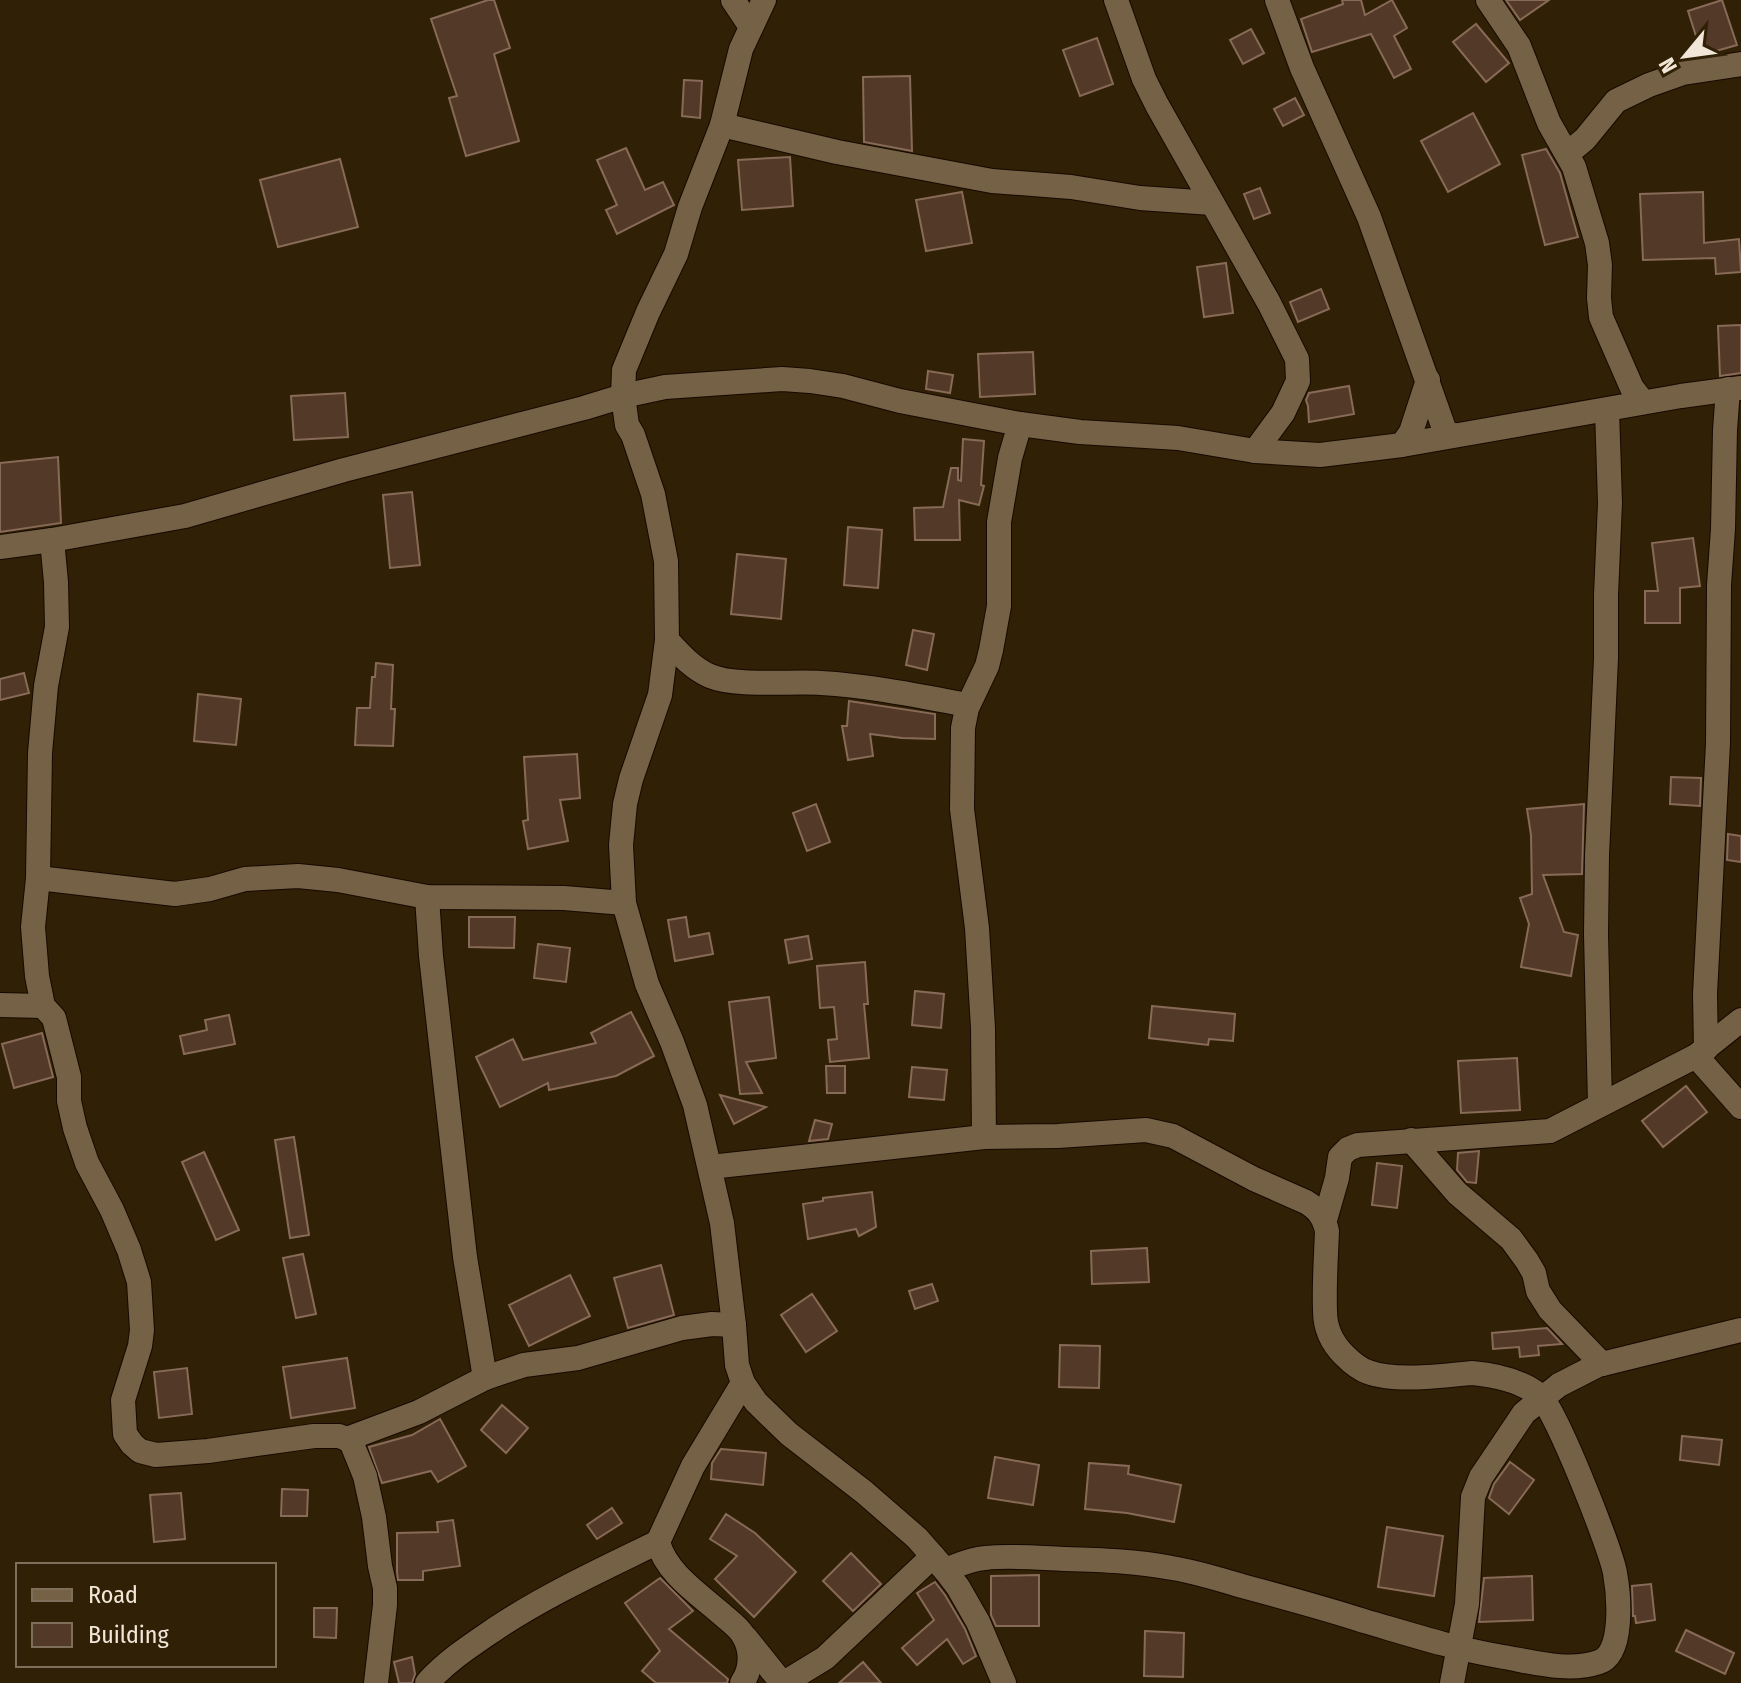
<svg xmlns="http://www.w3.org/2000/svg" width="1741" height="1683" font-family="'Fira Sans Condensed',sans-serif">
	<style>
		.building { fill: #533927; stroke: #876a57; stroke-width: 2 }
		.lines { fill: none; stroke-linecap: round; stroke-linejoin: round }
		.street-casing { stroke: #170900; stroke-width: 26 }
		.street { stroke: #746146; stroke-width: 24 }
	</style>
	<rect width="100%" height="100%" fill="#302005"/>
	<g class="building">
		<path d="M488,0H494L510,48L494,54L519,141L466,156L449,98L457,96L431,19Z"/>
		<path d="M1342,0H1361L1365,15L1392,0L1407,28L1394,36L1411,69L1394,78L1371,34L1312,52L1301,19L1343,4Z"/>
		<path d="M1506,0H1549L1520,20Z"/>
		<path d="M1722,0L1737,45L1702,55L1688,11Z"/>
		<path d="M1476,24L1509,63L1486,82L1453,42Z"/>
		<path d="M1251,29L1264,53L1243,64L1230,40Z"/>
		<path d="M1097,38L1113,84L1080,96L1063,50Z"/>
		<path d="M910,76L912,151L864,142L863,77Z"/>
		<path d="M684,80L702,81L700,118L682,116Z"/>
		<path d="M1295,98L1304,115L1283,126L1274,109Z"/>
		<path d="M1473,113L1500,164L1448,192L1421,141Z"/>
		<path d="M626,148L645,190L663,182L674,205L617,234L606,210L617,205L597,160Z"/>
		<path d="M1546,149L1560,173L1578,237L1545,245L1522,155Z"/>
		<path d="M790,157L793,206L742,210L738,160Z"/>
		<path d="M340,159L358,227L278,247L260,180Z"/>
		<path d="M1260,188L1270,213L1254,219L1244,194Z"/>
		<path d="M962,192L972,243L926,251L916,200Z"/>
		<path d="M1703,192L1704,243L1739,239L1741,272L1716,274L1715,258L1643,260L1640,194Z"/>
		<path d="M1226,263L1233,313L1204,317L1197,267Z"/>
		<path d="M1321,289L1329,309L1298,322L1290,302Z"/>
		<path d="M1741,325V373L1720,376L1718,326Z"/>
		<path d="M1033,352L1035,394L980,397L978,354Z"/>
		<path d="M928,371L953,375L950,393L926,389Z"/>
		<path d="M1349,386L1354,414L1309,422L1308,406L1306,400L1309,393Z"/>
		<path d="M345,393L348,437L294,440L291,396Z"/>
		<path d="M963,439L984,441L981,485L984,486L979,505L959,500L960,540H915L914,508L943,507L951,468H958V480L961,481Z"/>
		<path d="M58,457L61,523L0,532V463Z"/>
		<path d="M412,492L420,565L390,568L383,495Z"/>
		<path d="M848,527L882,530L878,588L844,585Z"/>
		<path d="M1693,538L1700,586L1680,588V623H1645V591H1658L1652,543Z"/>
		<path d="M737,554L786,559L781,619L731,614Z"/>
		<path d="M913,630L934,634L927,670L906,665Z"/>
		<path d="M376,663L393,665L391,709H395L393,746L355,745L357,708H370L372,677H375Z"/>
		<path d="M24,673L29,693L0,700V679Z"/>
		<path d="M198,694L241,699L236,745L194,741Z"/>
		<path d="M849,701L935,714V739L902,738L870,734L873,756L848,760L842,726H847Z"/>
		<path d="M577,754L580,798L560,800L568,841L528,849L523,821L528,820L524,757Z"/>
		<path d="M1671,777L1701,778L1700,806L1670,804Z"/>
		<path d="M816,804L830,842L807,851L793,813Z"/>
		<path d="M1584,804L1582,874L1543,875L1564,932L1578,935L1571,976L1521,967L1529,924L1520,898L1532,894L1531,835L1527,809Z"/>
		<path d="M1728,834L1741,836V862L1727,860Z"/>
		<path d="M469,917H515L514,948L469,947Z"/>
		<path d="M686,917L689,937L709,933L713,954L675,961L668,920Z"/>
		<path d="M808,936L812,959L789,963L785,940Z"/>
		<path d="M538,944L570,948L566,982L534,978Z"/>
		<path d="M865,962L868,1004H864L869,1058L830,1062L828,1040L837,1039L834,1007L820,1008L817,966Z"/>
		<path d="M915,991L944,994L941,1028L912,1025Z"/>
		<path d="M769,997L776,1058L746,1062L762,1093L740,1094L729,1002Z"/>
		<path d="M1152,1006L1235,1014L1233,1041L1209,1039L1208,1045L1149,1038Z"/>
		<path d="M631,1012L654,1056L616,1076L549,1090L548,1083L500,1107L476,1057L513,1039L523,1060L596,1043L591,1033Z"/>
		<path d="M229,1015L235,1044L184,1054L180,1036L207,1030L205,1020Z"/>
		<path d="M42,1033L53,1077L14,1088L2,1044Z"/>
		<path d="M1517,1058L1520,1110L1461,1113L1458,1061Z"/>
		<path d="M826,1066H845V1093H827Z"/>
		<path d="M912,1067L947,1070L944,1100L909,1097Z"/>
		<path d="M1686,1086L1707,1112L1663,1147L1642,1121Z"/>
		<path d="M720,1095L766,1107L734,1124Z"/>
		<path d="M815,1120L832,1124L828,1139L809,1141Z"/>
		<path d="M294,1137L309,1235L290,1238L275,1140Z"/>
		<path d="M1479,1151L1476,1183L1467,1182L1457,1170L1458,1153Z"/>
		<path d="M204,1152L239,1230L216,1240L182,1162Z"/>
		<path d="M1377,1163L1402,1166L1397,1208L1372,1205Z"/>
		<path d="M872,1192L876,1227L859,1236L856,1229L808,1239L803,1204L823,1201V1198Z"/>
		<path d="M1147,1248L1149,1282L1092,1284L1091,1251Z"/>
		<path d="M303,1254L316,1314L296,1318L283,1258Z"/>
		<path d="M661,1265L674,1315L628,1328L614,1278Z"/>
		<path d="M570,1275L590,1316L529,1346L509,1305Z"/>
		<path d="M932,1284L938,1301L915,1309L909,1291Z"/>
		<path d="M812,1294L837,1331L806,1352L781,1315Z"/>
		<path d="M1547,1328L1562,1344L1538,1346L1539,1355L1520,1357L1519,1347L1493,1349L1492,1333Z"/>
		<path d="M1060,1345L1100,1346L1099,1388L1059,1387Z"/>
		<path d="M347,1358L355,1408L291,1418L283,1367Z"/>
		<path d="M187,1368L192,1414L159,1418L154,1372Z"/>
		<path d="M502,1405L528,1428L506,1453L481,1430Z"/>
		<path d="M440,1419L466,1466L438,1482L431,1471L382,1483L369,1447L412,1435Z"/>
		<path d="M1682,1436L1722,1440L1719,1465L1680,1460Z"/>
		<path d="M721,1449L766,1453L763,1485L711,1479L712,1463Z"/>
		<path d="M995,1457L1039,1465L1033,1505L988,1498Z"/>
		<path d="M1510,1462L1534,1480L1509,1514L1489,1498L1494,1484Z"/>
		<path d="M1089,1463L1129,1466L1128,1474L1181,1485L1174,1522L1127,1513L1085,1509Z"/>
		<path d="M282,1489L308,1490L307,1516H281Z"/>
		<path d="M181,1493L185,1539L154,1542L150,1495Z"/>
		<path d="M612,1508L622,1523L597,1539L587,1525Z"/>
		<path d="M726,1514L755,1533L796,1572L754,1617L715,1579L737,1556L710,1539Z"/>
		<path d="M453,1520L460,1566L423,1571V1580H398L397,1572V1533L438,1532L437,1522Z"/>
		<path d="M1387,1527L1443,1536L1434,1596L1378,1587Z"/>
		<path d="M851,1553L881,1584L853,1611L823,1581Z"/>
		<path d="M1039,1575V1626H996L991,1615V1576Z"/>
		<path d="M1532,1576L1533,1620L1479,1622L1484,1578Z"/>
		<path d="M660,1578L693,1611L669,1629L728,1679L727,1683H656L642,1671L660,1651L625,1603Z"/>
		<path d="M935,1582L945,1595L965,1629L976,1656L963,1664L947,1639L917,1665L902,1648L934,1620L917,1593Z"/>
		<path d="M1651,1584L1655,1620L1636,1623L1635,1616H1633L1632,1586Z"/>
		<path d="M314,1608H337L336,1638L314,1637Z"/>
		<path d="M1686,1630L1734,1653L1725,1674L1676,1651Z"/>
		<path d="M1145,1631L1184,1633L1183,1677L1144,1676Z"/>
		<path d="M412,1657L415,1674L412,1683H399L394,1662Z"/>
		<path d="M863,1662L881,1683H839Z"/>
	</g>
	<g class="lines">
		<defs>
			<g id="street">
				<path d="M733,0L751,27"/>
				<path d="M764,0L741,49L722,125L690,207L676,254L648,312L624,370L623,396L627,425L633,435L653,494L666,561L667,640L660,695L631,779L625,804L621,845L624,903L647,984L672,1042L695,1105L722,1223L734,1325L737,1365L743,1383L756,1402L789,1434L864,1492L917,1538L945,1570L958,1587L978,1622L1004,1683"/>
				<path d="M1116,0L1144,79L1157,105L1269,303L1297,359L1298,381L1283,413L1255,451"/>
				<path d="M1277,0L1302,68L1369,217L1446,434L1454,435"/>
				<path d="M1488,0L1519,46L1549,123L1574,167L1597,243L1600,265L1599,298L1601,317L1632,388L1643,402"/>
				<path d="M722,125L837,152L992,181L1071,187L1140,198L1212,203"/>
				<path d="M1567,154L1585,139L1616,101L1649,85L1683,73L1741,64"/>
				<path d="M1402,445L1411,432L1428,380"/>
				<path d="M52,540L56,582L57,627L46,686L40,753L38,878L33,927L37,976L43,1006L54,1018L69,1077V1101L75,1128L87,1163L112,1210L129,1250L139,1282L142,1330L140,1346L123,1400L125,1434L132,1444L140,1451L156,1455L208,1451L314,1436H339L347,1439L352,1444L365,1476L374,1517L380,1566L385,1588V1605L376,1683"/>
				<path d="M0,547L52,540L185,516L344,470L584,408L623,396L665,387L782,379L810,381L843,386L900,401L1020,424L1080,432L1178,438L1255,451L1320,455L1402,445L1681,396L1741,388"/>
				<path d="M667,640C680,654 692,668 710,676C736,687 791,681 821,683C871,686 919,696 968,705"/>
				<path d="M38,878L175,894L210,889L245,879L298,876L338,880L427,897L564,898L624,903"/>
				<path d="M427,897L431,956L465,1257L485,1378"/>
				<path d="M0,1005L43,1006"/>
				<path d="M1706,1049L1705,994L1718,743L1719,585L1723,529L1725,430L1728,389"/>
				<path d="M1696,1056L1741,1107"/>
				<path d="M1600,1104L1596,934L1597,856L1606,658V595L1610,503L1607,410"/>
				<path d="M984,1137L983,1028L977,928L962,809L963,728L967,708L987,666L991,650L999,606V522L1010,458L1020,424"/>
				<path d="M1411,1140L1457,1193L1511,1239L1527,1261L1534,1273L1538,1291L1550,1310L1602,1364"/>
				<path d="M710,1167L984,1137L1058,1136L1146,1130L1173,1136L1254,1179L1306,1202C1318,1209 1324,1217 1327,1231C1326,1257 1324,1284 1325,1311C1325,1328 1332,1343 1344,1355C1351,1362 1359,1369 1368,1372C1394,1382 1444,1376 1472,1373C1495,1375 1522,1381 1540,1396C1555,1408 1611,1549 1615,1573C1619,1595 1624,1654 1599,1662C1567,1673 1530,1661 1498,1656C1452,1648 1409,1634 1364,1621C1324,1608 1283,1597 1242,1586C1219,1579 1196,1572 1172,1568C1136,1561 1100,1560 1064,1559C1038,1558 1011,1555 985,1558C971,1559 958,1565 945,1570"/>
				<path d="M1325,1220L1337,1178L1340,1157L1348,1149L1358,1145L1550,1131L1696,1056L1741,1020"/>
				<path d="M347,1439L419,1412L485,1378L524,1365L578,1358L682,1328L712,1324L734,1325"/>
				<path d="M746,1638L782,1683"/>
				<path d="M427,1683C447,1661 470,1646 495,1629C546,1595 603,1569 658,1542"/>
				<path d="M742,1683C752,1669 752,1649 743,1635C739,1628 731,1622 725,1617C702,1596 666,1574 658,1542L693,1466L743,1383"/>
				<path d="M784,1683L825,1658L933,1556"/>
				<path d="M1452,1683L1467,1604L1473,1497L1481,1477L1524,1413L1559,1385L1598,1365L1741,1330"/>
			</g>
		</defs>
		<use href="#street" class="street-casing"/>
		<use href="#street" class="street"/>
	</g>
	<rect x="16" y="1563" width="260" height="104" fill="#302005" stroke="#7d6f59" stroke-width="2"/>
	<rect x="32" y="1589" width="40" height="12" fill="#746146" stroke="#7d6f59" stroke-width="2"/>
	<text x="88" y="1603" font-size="24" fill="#f1e6d7">Road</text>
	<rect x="32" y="1623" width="40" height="24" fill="#533927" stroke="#7d6f59" stroke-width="2"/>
	<text x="88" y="1643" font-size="24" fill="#f1e6d7">Building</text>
	<g transform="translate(1685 56) rotate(241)" stroke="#302005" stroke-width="6" paint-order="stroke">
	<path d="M0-6L14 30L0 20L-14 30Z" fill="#f1e6d7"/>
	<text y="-12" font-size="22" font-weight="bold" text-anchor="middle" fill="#f1e6d7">N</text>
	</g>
</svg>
